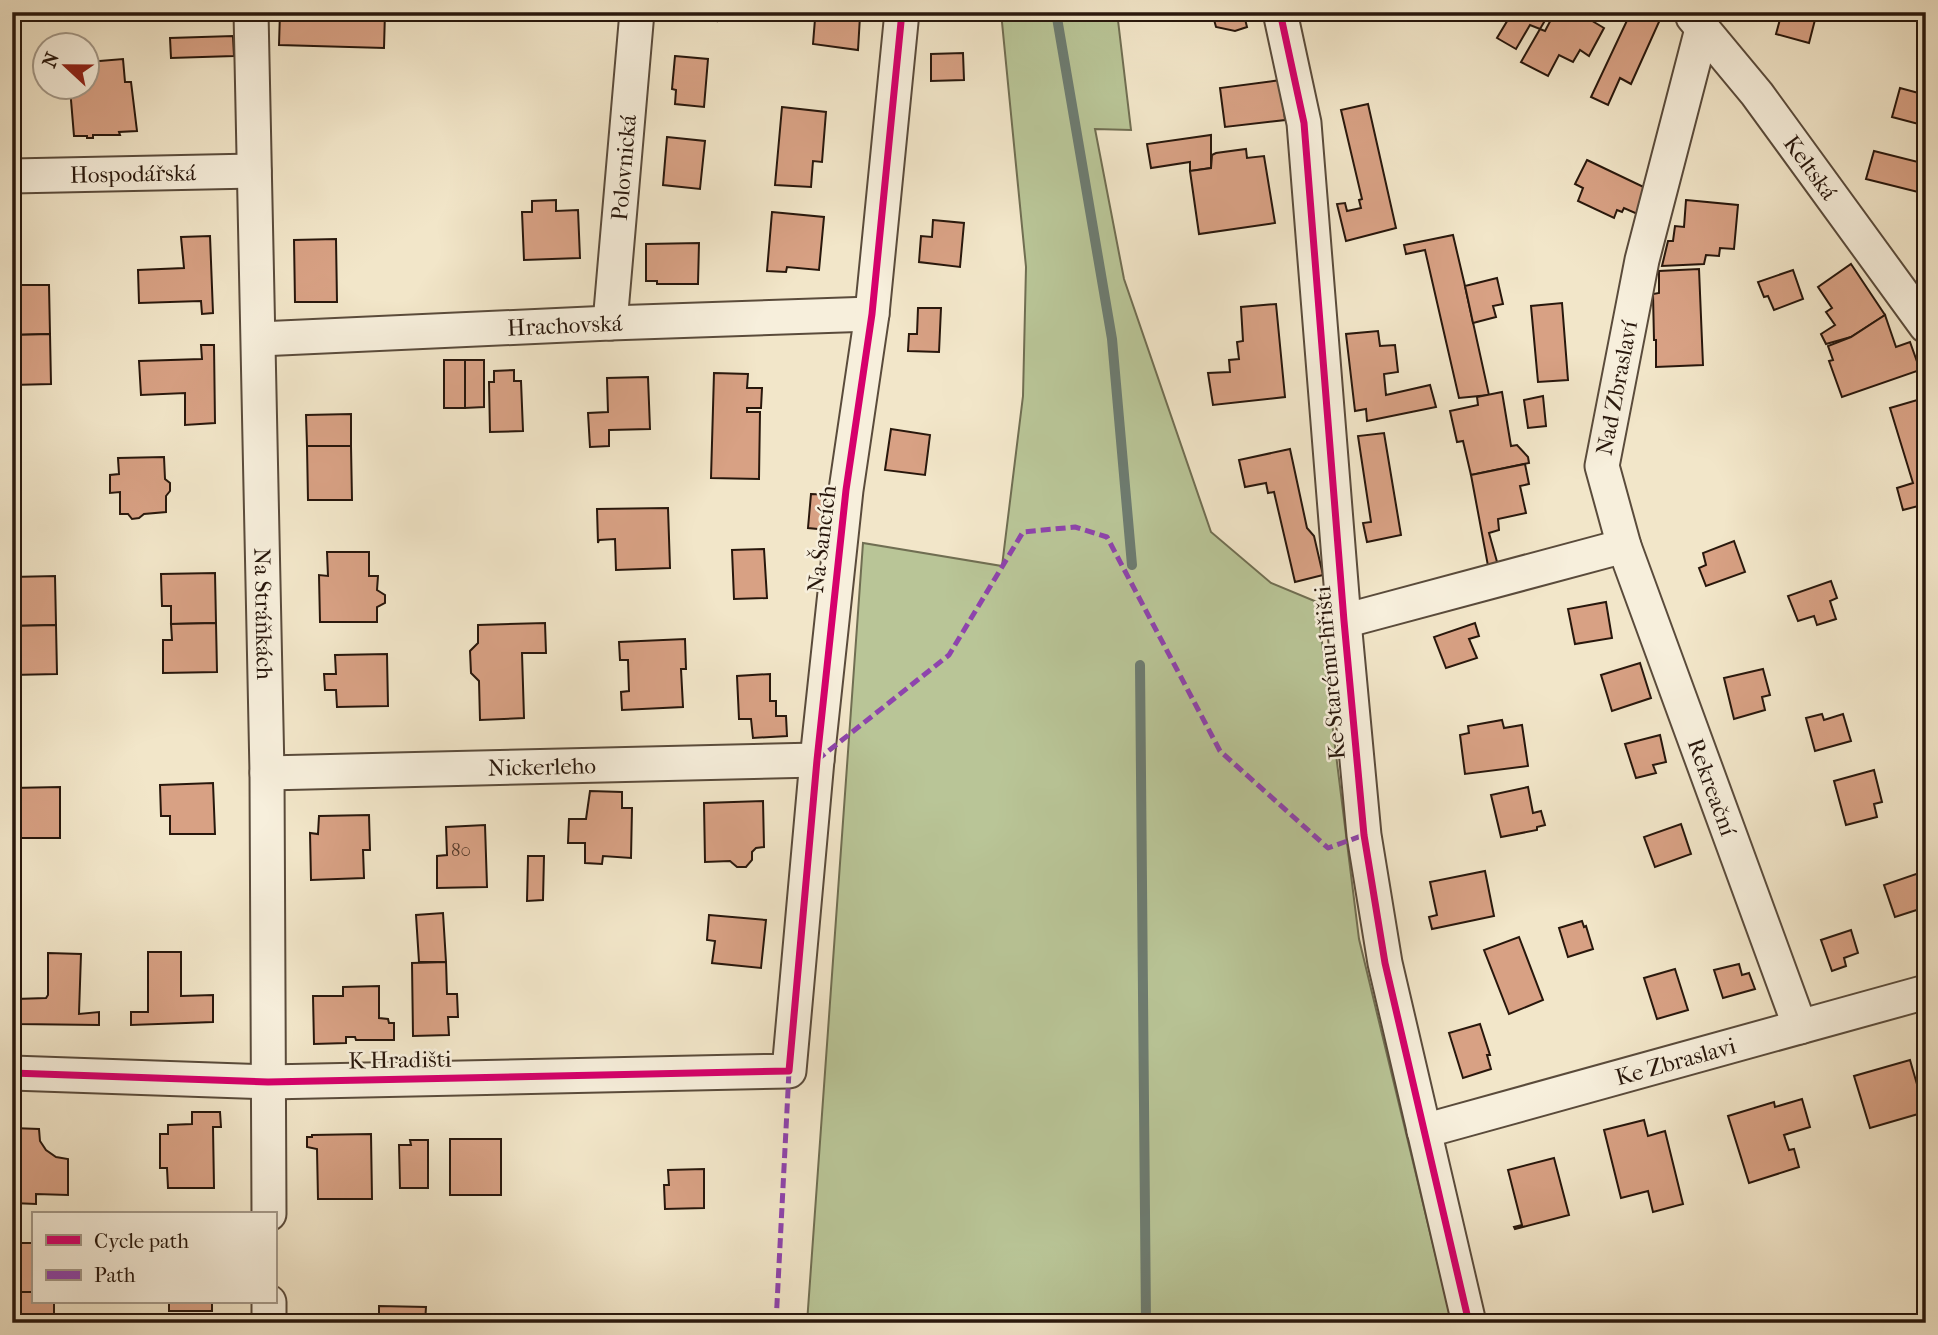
<svg xmlns="http://www.w3.org/2000/svg" width="1938" height="1335" font-family="'IM FELL French Canon',serif">
	<style>
		.green { fill: #b9c597; stroke: #706e52; stroke-width: 2 }
		.lines { fill: none; stroke-linecap: round; stroke-linejoin: round }
		.stream { stroke: #6d7c71; stroke-width: 10 }
		.building { fill: #d8a184; stroke: #28170c; stroke-width: 2 }
		.street-casing { stroke: #5a4b3b; stroke-width: 37 }
		.street { stroke: #f7efdc; stroke-width: 33 }
		.quiet { stroke: #8e44ad; stroke-width: 5; stroke-dasharray: 10 5; stroke-linecap: butt }
		.cycleway-casing { stroke: #f7efdc; stroke-width: 11 }
		.cycleway { stroke: #d6006c; stroke-width: 7 }
		.labels { text-anchor: middle; dominant-baseline: central; stroke-width: 5; stroke-linejoin: round; paint-order: stroke }
		.number-label { font-size: 19px; fill: #543a2a }
		.street-label { font-size: 23px; fill: #28170c; stroke: #f7efdc }
	</style>
	<rect width="100%" height="100%" fill="#f2e6c9"/>
	<filter id="stains"><feTurbulence type="fractalNoise" baseFrequency=".00286" numOctaves="4"/><feColorMatrix values="0 0 0 0 .2 0 0 0 0 .09 0 0 0 0 .02 0 0 0 .5 -.17"/></filter>
	<radialGradient id="worn" r=".72"><stop offset=".6" stop-color="#630" stop-opacity="0"/><stop offset="1" stop-color="#630" stop-opacity=".3"/></radialGradient>
	<path class="green" d="M1001,12H1117L1131,130L1095,129L1124,279L1211,532L1271,583L1317,602L1359,939L1452,1323H807L863,543L1002,566L1023,396L1026,267Z"/>
	<g class="lines">
		<g class="stream">
			<path d="M1056,12L1112,339L1132,565"/>
			<path d="M1140,665L1146,1323"/>
		</g>
	</g>
	<g class="building">
		<path d="M280,12H385L384,48L279,45Z"/>
		<path d="M691,12H718L717,21L691,17Z"/>
		<path d="M1212,12H1266L1245,19L1247,27L1235,31L1216,27Z"/>
		<path d="M1520,12H1550L1540,29L1530,25L1516,49L1497,38L1512,13L1518,17Z"/>
		<path d="M1555,12H1577L1604,28L1589,56L1580,50L1573,62L1559,55L1548,76L1521,62L1540,29L1545,31Z"/>
		<path d="M1631,12L1663,13L1631,84L1620,78L1608,105L1591,97Z"/>
		<path d="M1782,12H1817L1809,43L1776,34Z"/>
		<path d="M840,13L860,16L858,50L813,44L815,19L839,21Z"/>
		<path d="M233,36L234,56L171,58L170,38Z"/>
		<path d="M963,53L964,80L931,81V54Z"/>
		<path d="M675,56L708,59L704,107L675,104L676,90L672,89Z"/>
		<path d="M123,59L125,82H131L137,131L119,132L120,135H93V138H87V136H74L70,88H88V62Z"/>
		<path d="M1281,80L1285,120L1225,127L1220,88Z"/>
		<path d="M1900,88L1926,95V126L1892,117Z"/>
		<path d="M1368,104L1396,228L1346,241L1337,204L1345,203L1347,211L1361,208L1359,200L1362,199L1341,110Z"/>
		<path d="M782,107L826,112L822,162L813,161L811,187L775,185Z"/>
		<path d="M1211,135V168L1190,171V162L1151,168L1147,144Z"/>
		<path d="M667,137L705,141L700,189L663,185Z"/>
		<path d="M1246,149L1247,158L1264,156L1275,223L1199,234L1190,171L1211,168L1212,155L1216,153Z"/>
		<path d="M1874,151L1926,164V194L1866,179Z"/>
		<path d="M1587,160L1652,191L1642,216L1624,208L1622,212L1617,210L1614,218L1578,201L1583,188L1575,184Z"/>
		<path d="M556,200V211L578,210L580,258L524,260L522,212H532V201Z"/>
		<path d="M1686,200L1738,205L1734,249L1720,248L1719,256L1706,255L1704,264L1662,266L1668,241H1673L1675,226L1684,227Z"/>
		<path d="M772,212L824,217L819,270L787,267L786,272L767,271Z"/>
		<path d="M933,220L964,223L960,267L919,262L921,236L932,237Z"/>
		<path d="M1453,235L1465,286L1489,395L1459,398L1425,250L1406,254L1404,245Z"/>
		<path d="M210,236L213,313L202,314L201,301L139,303L138,270L184,268L181,237Z"/>
		<path d="M336,239L337,302H295L294,240Z"/>
		<path d="M699,243L698,284H657V281H646V244Z"/>
		<path d="M1851,264L1885,315L1851,337L1826,344L1821,334L1835,325L1826,312L1832,308L1818,287Z"/>
		<path d="M1699,269L1703,365L1656,367V340H1654L1653,294L1659,293V271Z"/>
		<path d="M1793,270L1803,299L1774,310L1768,296L1764,297L1758,282Z"/>
		<path d="M1497,278L1503,304L1493,306L1496,317L1473,323L1465,286Z"/>
		<path d="M12,285H49L50,334L12,335Z"/>
		<path d="M1562,303L1568,380L1538,382L1531,306Z"/>
		<path d="M1276,304L1285,397L1213,405L1208,373L1230,372L1229,360L1239,359L1237,342L1243,341L1241,307Z"/>
		<path d="M918,308H941L939,352L908,351L909,334H917Z"/>
		<path d="M1885,315L1896,347L1910,342L1920,370L1842,397L1829,361L1833,360L1828,346L1851,337Z"/>
		<path d="M1378,331L1380,346L1395,345L1398,372L1384,374L1386,395L1430,385L1436,407L1367,421L1366,409L1355,411L1346,334Z"/>
		<path d="M50,334L51,384L12,385V335Z"/>
		<path d="M201,345H214L215,423L185,425V393L141,395L139,361L202,359Z"/>
		<rect x="444" y="360" width="21" height="48"/>
		<path d="M465,360H484V407L465,408Z"/>
		<path d="M514,370V381H521L523,431L490,432L489,382H494V371Z"/>
		<path d="M714,373L748,374L747,388H762L761,408H747V412H760L759,479L711,478Z"/>
		<path d="M648,377L650,429L609,430V446L590,447L588,413L608,412L607,378Z"/>
		<path d="M1502,392L1511,446L1517,445L1528,457L1529,463L1471,475L1463,441L1457,442L1450,411L1478,405L1477,397Z"/>
		<path d="M1543,396L1546,426L1528,428L1524,400Z"/>
		<path d="M1924,398L1926,504L1903,510L1897,488L1913,483L1890,408Z"/>
		<path d="M351,414V446H307L306,415Z"/>
		<path d="M891,429L930,435L925,475L885,470Z"/>
		<path d="M1384,433L1401,535L1367,542L1363,523L1371,522L1358,436Z"/>
		<path d="M307,446H351L352,500H308Z"/>
		<path d="M1290,449L1307,528L1314,536L1323,575L1295,582L1274,492L1268,493L1266,483L1245,487L1239,460Z"/>
		<path d="M164,457L165,479L170,483V491L166,496V512L144,514L139,518L132,519L128,514H120V492L110,493V475L119,474L118,458Z"/>
		<path d="M1525,464L1529,484L1520,486L1526,513L1498,519L1499,530L1489,533L1499,569L1489,571L1471,475Z"/>
		<path d="M811,494L831,495L828,530L808,528Z"/>
		<path d="M668,508L670,568L616,570L615,539L599,540L598,543L597,509Z"/>
		<path d="M1734,541L1745,572L1706,586L1699,568L1706,565L1703,553Z"/>
		<path d="M764,549L767,598L734,599L732,550Z"/>
		<path d="M327,552H369V576H378L377,590L385,595V603L377,607V622H320L319,575L328,576Z"/>
		<path d="M215,573L216,623L171,624V606H162L161,574Z"/>
		<path d="M55,576L56,625L12,626V577Z"/>
		<path d="M1831,581L1837,598L1830,601L1836,619L1817,625L1814,616L1798,621L1788,596Z"/>
		<path d="M1606,602L1612,638L1575,644L1568,609Z"/>
		<path d="M216,623L217,672L163,673V640H172L171,624Z"/>
		<path d="M545,623L546,653H522L524,718L480,720L479,681L471,673L470,651L478,643V625Z"/>
		<path d="M1475,623L1479,636L1469,639L1477,658L1446,668L1434,637Z"/>
		<path d="M56,625L57,674L12,675V626Z"/>
		<path d="M685,639L686,669H681L683,707L622,710L621,692L629,691L628,660H620L619,642Z"/>
		<path d="M387,654L388,706L337,707L336,690H325L324,674H336L335,655Z"/>
		<path d="M1640,663L1651,698L1612,711L1601,675Z"/>
		<path d="M1763,669L1770,695L1762,697L1765,710L1734,719L1724,678Z"/>
		<path d="M770,674V701H776V716H786L787,736L753,738L751,719H739L737,676Z"/>
		<path d="M1822,714L1824,720L1843,714L1851,741L1815,751L1806,718Z"/>
		<path d="M1502,720L1504,728L1522,725L1528,766L1465,774L1460,735L1469,733L1468,726Z"/>
		<path d="M1660,735L1666,762L1653,765L1656,773L1636,778L1625,744Z"/>
		<path d="M1874,770L1882,802L1874,804L1877,817L1846,825L1834,781Z"/>
		<path d="M213,783L215,834H170V816H161L160,785Z"/>
		<path d="M60,787V838H17L16,820H12V788Z"/>
		<path d="M1528,787L1533,813L1541,811L1545,825L1537,827V830L1501,837L1491,795Z"/>
		<path d="M590,791L622,792V808H632L631,858L603,856L602,864L585,863V843H568L569,819H586Z"/>
		<path d="M763,801L764,847L756,848L752,852V860L746,867H737L730,861L705,862L704,803Z"/>
		<path d="M369,815L370,850H363L364,878L311,880L310,833L318,834L319,816Z"/>
		<path d="M1681,824L1691,854L1655,867L1644,837Z"/>
		<path d="M485,825L487,887L437,888V856L447,855L446,827Z"/>
		<path d="M528,856H544L543,900L527,901Z"/>
		<path d="M1485,871L1494,916L1432,929L1429,917L1437,915L1430,882Z"/>
		<path d="M1922,872L1926,883V907L1895,917L1884,885Z"/>
		<path d="M443,913L446,962H419L416,915Z"/>
		<path d="M709,915L766,920L761,968L712,963L715,941L707,940Z"/>
		<path d="M1582,921L1584,927L1586,926L1593,949L1568,957L1559,928Z"/>
		<path d="M1851,930L1858,953L1844,958L1846,966L1832,971L1821,940Z"/>
		<path d="M1519,937L1543,1000L1509,1014L1484,950Z"/>
		<path d="M148,952H181V996L213,995V1022L131,1025V1012H148Z"/>
		<path d="M48,953L81,954L79,1014L99,1012V1025L16,1024V999L46,998L48,995Z"/>
		<path d="M446,962L447,994H457L458,1017H448L449,1035L413,1036L412,963Z"/>
		<path d="M1739,964L1742,975L1749,973L1755,989L1723,998L1714,970Z"/>
		<path d="M1675,969L1688,1010L1657,1019L1644,978Z"/>
		<path d="M379,986V1018L388,1019L389,1023H394V1040H356L355,1037H346V1043L314,1044L313,996H343V987Z"/>
		<path d="M1480,1024L1490,1055H1487L1491,1069L1463,1078L1449,1033Z"/>
		<path d="M1910,1060L1925,1112L1870,1128L1854,1076Z"/>
		<path d="M1802,1099L1810,1127L1784,1135L1789,1150L1794,1149L1799,1167L1749,1183L1728,1116L1774,1102L1775,1107Z"/>
		<path d="M192,1112H220L221,1127H213L214,1188H168L167,1168H160V1134H168V1125L192,1124Z"/>
		<path d="M1644,1120L1648,1136L1665,1131L1683,1204L1653,1212L1648,1191L1621,1198L1604,1130Z"/>
		<path d="M12,1128L39,1129L40,1141L46,1150L56,1157L68,1159V1195L36,1194V1204L12,1203Z"/>
		<path d="M371,1134L372,1199H318L317,1149L307,1147V1137H312V1135Z"/>
		<rect x="450" y="1139" width="51" height="56"/>
		<path d="M410,1140H428V1188H400L399,1145H411Z"/>
		<path d="M1554,1158L1569,1215L1515,1229L1514,1227L1522,1225L1508,1170Z"/>
		<path d="M704,1169V1208L665,1209L664,1185H669L668,1170Z"/>
		<rect x="12" y="1243" width="21" height="49"/>
		<path d="M12,1292H33V1302H54V1323H12Z"/>
		<rect x="169" y="1302" width="43" height="9"/>
		<path d="M379,1306L426,1307L425,1323H378V1316L381,1315H379Z"/>
	</g>
	<g class="lines">
		<defs>
			<g id="street">
				<path id="s1" d="M251,12L267,773L269,1214"/>
				<path d="M1280,12L1304,123L1344,621L1364,835L1385,963L1469,1323"/>
				<path id="s2" d="M1693,17L1757,94L1926,326"/>
				<path id="s3" d="M1702,29L1642,260L1602,466L1624,546L1800,1027"/>
				<path id="s4" d="M12,176L254,171"/>
				<path id="s5" d="M610,323L637,12"/>
				<path id="s6" d="M259,339L610,323L872,314"/>
				<path d="M1344,621L1624,546"/>
				<path id="s7" d="M267,773L817,760"/>
				<path d="M12,1073L268,1082L789,1071L817,760L846,490L872,314L902,12"/>
				<path id="s8" d="M1424,1131L1926,992"/>
				<path d="M269,1302V1323"/>
			</g>
		</defs>
		<use href="#street" class="street-casing"/>
		<use href="#street" class="street"/>
		<g class="quiet">
			<path d="M817,760L949,655L1023,532L1075,527L1107,537L1220,751L1328,848L1364,835"/>
			<path d="M776,1323L789,1071"/>
		</g>
		<defs>
			<g id="cycleway">
				<path d="M1280,12L1304,123L1344,621L1364,835L1385,963L1469,1323"/>
				<path d="M12,1073L268,1082L789,1071L817,760L846,490L872,314L902,12"/>
			</g>
		</defs>
		<use href="#cycleway" class="cycleway-casing"/>
		<use href="#cycleway" class="cycleway"/>
	</g>
	<g class="labels">
		<g class="number-label">
			<text x="461" y="850">80</text>
		</g>
		<g class="street-label">
			<text stroke="none"><textPath href="#s2" startOffset="191">Keltská</textPath></text>
			<text stroke="none"><textPath href="#s5" startOffset="156">Polovnická</textPath></text>
			<text stroke="none"><textPath href="#s4" startOffset="121">Hospodářská</textPath></text>
			<text stroke="none"><textPath href="#s6" startOffset="306">Hrachovská</textPath></text>
			<text transform="translate(1617 388) rotate(-79)">Nad Zbraslaví</text>
			<text transform="translate(822 539) rotate(-83)">Na Šancích</text>
			<text stroke="none"><textPath href="#s1" startOffset="602">Na Stráňkách</textPath></text>
			<text transform="translate(1330 673) rotate(-95)">Ke Starému hřišti</text>
			<text stroke="none"><textPath href="#s7" startOffset="275">Nickerleho</textPath></text>
			<text stroke="none"><textPath href="#s3" startOffset="788">Rekreační</textPath></text>
			<text transform="translate(400 1060) rotate(-1)">K Hradišti</text>
			<text stroke="none"><textPath href="#s8" startOffset="261">Ke Zbraslavi</textPath></text>
		</g>
	</g>
	<rect width="1938" height="1335" fill="none" stroke="#f2e6c9" stroke-width="42"/>
	<rect x="14" y="14" width="1910" height="1307" fill="none" stroke="#28170c" stroke-width="3.5"/>
	<rect x="21" y="21" width="1896" height="1293" fill="none" stroke="#28170c" stroke-width="2"/>
	<rect x="32" y="1212" width="245" height="91" fill="#f7efdc" stroke="#a49989" stroke-width="2"/>
	<rect x="46" y="1235" width="35" height="10" fill="#d6006c" stroke="#a49989" stroke-width="2"/>
	<text x="94" y="1248" font-size="21" fill="#28170c">Cycle path</text>
	<rect x="46" y="1270" width="35" height="10" fill="#8e44ad" stroke="#a49989" stroke-width="2"/>
	<text x="94" y="1282" font-size="21" fill="#28170c">Path</text>
	<g transform="translate(66 66) rotate(292)"><circle r="33" fill="#f7efdc" stroke="#a49989" stroke-width="2"/>
	<path d="M0-5L12 26L0 18L-12 26Z" fill="#8f2418"/>
	<text y="-10" font-size="19" font-weight="bold" text-anchor="middle" fill="#28170c">N</text>
	</g>
	<rect width="100%" height="100%" filter="url(#stains)"/>
	<rect width="100%" height="100%" fill="url(#worn)"/>
</svg>
